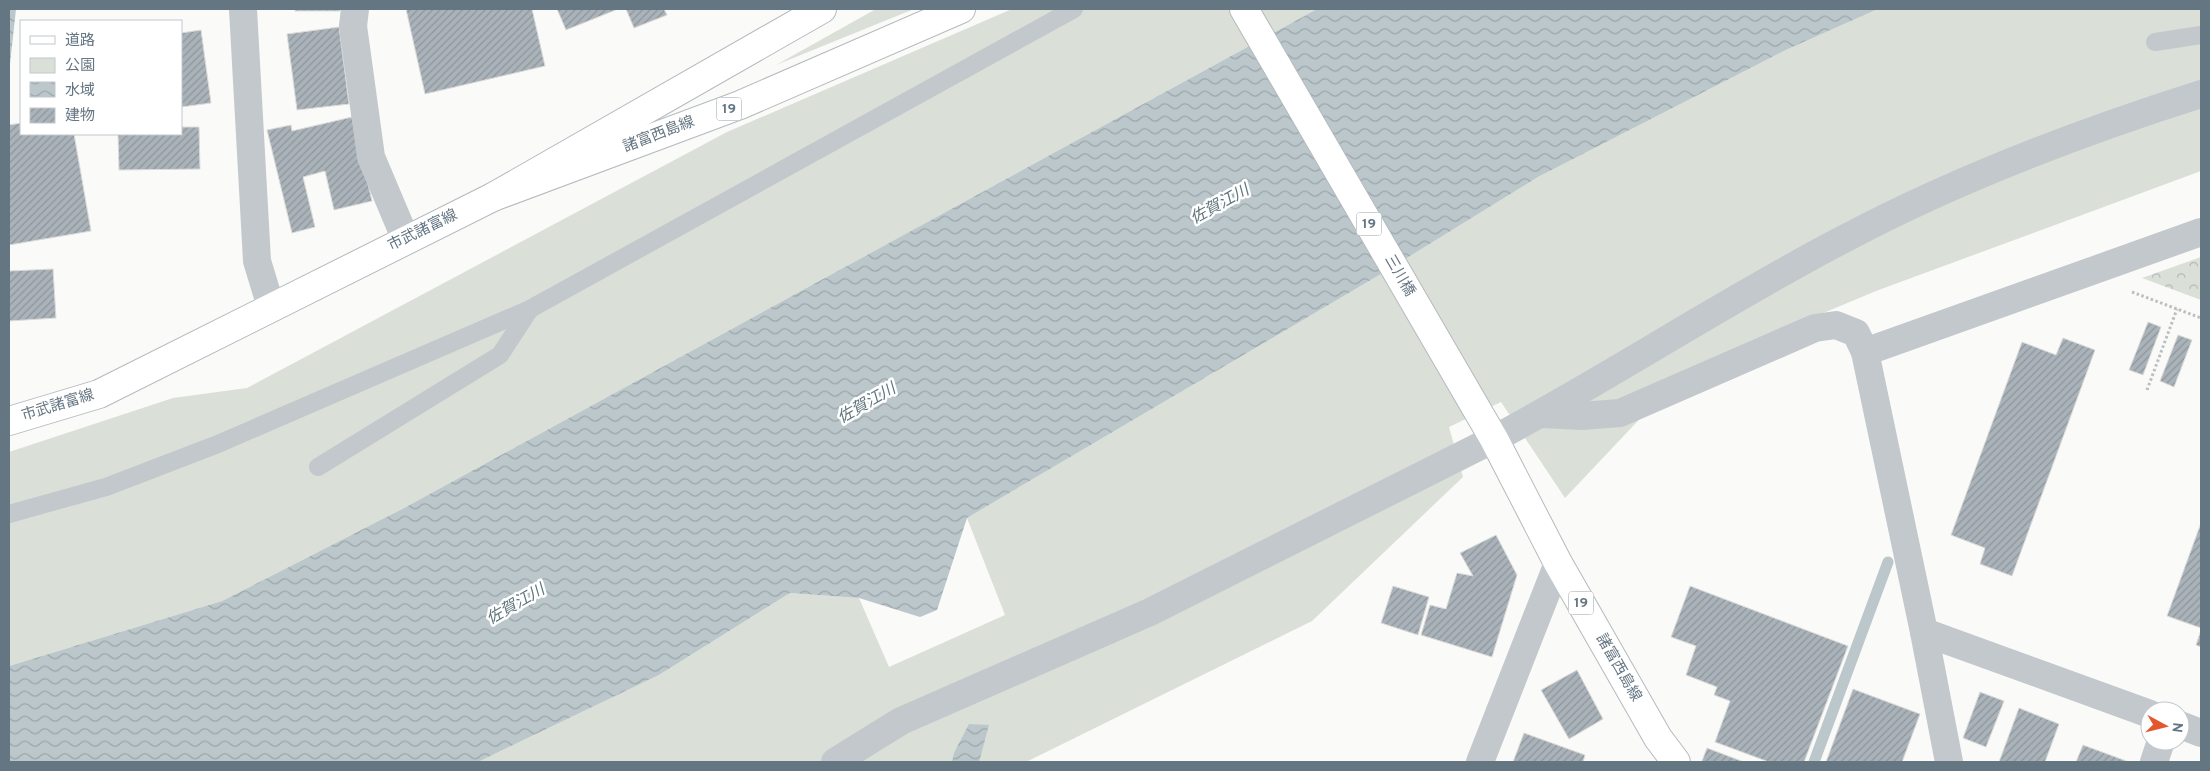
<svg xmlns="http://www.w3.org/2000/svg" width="2210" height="771" font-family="Overpass,'Noto Sans JP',sans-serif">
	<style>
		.green { fill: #dadfd7 }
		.park { fill: url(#park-crowns) }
		.water { fill: url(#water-waves) }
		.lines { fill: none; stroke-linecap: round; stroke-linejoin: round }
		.stream { stroke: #bbc7cb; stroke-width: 11 }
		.building { fill: url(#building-hatch); stroke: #dcdcda }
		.secondary-casing { stroke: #b3babf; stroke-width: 30 }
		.primary-casing { stroke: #b5babe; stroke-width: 30 }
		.path { stroke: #bbbfc2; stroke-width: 3; stroke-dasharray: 2.5 2.5; stroke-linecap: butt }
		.lane { stroke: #c3c8cc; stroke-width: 18 }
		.street { stroke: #c3c8cc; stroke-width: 28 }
		.secondary { stroke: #fff; stroke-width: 28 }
		.primary { stroke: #fff; stroke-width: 28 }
		.labels { text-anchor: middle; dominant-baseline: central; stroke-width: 5; stroke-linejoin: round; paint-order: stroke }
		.shield { fill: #fff; stroke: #939fa8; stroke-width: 1 }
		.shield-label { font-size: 14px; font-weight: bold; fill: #657683 }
		.street-label { font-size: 15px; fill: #657683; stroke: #fff }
		.water-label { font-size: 16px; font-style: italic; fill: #60757c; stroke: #fff }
	</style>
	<defs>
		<pattern id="park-crowns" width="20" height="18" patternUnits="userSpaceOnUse" patternTransform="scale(1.25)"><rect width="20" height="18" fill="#dadfd7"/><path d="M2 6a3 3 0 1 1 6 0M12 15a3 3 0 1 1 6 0" fill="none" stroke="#b4b9b4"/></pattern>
		<pattern id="water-waves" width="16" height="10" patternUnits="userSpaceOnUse" patternTransform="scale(1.25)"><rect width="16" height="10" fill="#bbc7cb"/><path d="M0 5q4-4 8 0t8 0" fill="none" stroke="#9ca6aa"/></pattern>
		<pattern id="building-hatch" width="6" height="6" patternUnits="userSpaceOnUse" patternTransform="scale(1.25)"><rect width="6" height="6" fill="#aab3b9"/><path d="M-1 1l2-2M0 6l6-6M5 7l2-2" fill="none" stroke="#8e969c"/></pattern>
	</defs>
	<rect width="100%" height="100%" fill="#fafaf8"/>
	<g class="green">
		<path d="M876,9H914L776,65Z"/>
		<path d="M1012,9H1317L404,508L222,601L9,666V452L173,398L247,388L727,132Z"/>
		<path d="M1878,9H2201V171L1876,291L1685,371L1565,498L1501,402L1449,427L1463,477L1312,621L1026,762H478L659,675L790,593L859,598L889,667L1005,615L967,518L1381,274L1538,177L1788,49Z"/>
	</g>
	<path class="park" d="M2201,257V300L2142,278Z"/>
	<g class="water">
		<path d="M9,9H16L9,73Z"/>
		<path d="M1317,9H1878L1788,49L1538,177L1381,274L967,518L937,610L920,617L859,598L790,593L659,675L478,762H9V666L222,601L404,508Z"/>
		<path d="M969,724L989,725L979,762H952L954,753Z"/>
	</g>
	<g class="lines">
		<path class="stream" d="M1814,762L1888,562"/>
	</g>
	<g class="building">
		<rect x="295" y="9" width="45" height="2"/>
		<path d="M406,9H532L545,66L425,94Z"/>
		<path d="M557,9H618L566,30Z"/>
		<path d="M626,9H664L667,15L634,28Z"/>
		<path d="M339,27L349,104L297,110L287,34Z"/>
		<path d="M201,30L211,103L181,107V33Z"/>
		<path d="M352,117L372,201L334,210L325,171L303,177L315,227L292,233L267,130L291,125L292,131Z"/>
		<path d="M21,123V134H74L91,231L9,245V125Z"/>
		<path d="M181,127H199L200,169L119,170L118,134H181Z"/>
		<path d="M53,269L56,318L9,321V271Z"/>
		<path d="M2148,322L2161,327L2143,375L2129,370Z"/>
		<path d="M2178,335L2192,340L2174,387L2160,381Z"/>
		<path d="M2063,338L2095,350L2012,576L1980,564L1985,548L1951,535L2022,342L2056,355Z"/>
		<path d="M2201,523V628L2167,616Z"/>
		<path d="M1496,535L1517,575L1492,657L1421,635L1430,605L1446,609L1457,573L1473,576L1460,553Z"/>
		<path d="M1393,586L1429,597L1418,635L1381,623Z"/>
		<path d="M1690,586L1848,646L1804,762H1769L1715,742L1730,701L1714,695L1717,687L1686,675L1696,646L1671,637Z"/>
		<path d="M2201,630V647L2196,645Z"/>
		<path d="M1577,670L1603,719L1569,739L1541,690Z"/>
		<path d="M1853,689L1920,714L1902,762H1826Z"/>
		<path d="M1980,692L2004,701L1986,747L1963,738Z"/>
		<path d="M2019,708L2059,724L2045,762H1999Z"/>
		<path d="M1524,733L1585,755L1583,762H1513Z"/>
		<path d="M2083,745L2129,762H2076Z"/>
		<path d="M1707,748L1744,762H1703L1702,761Z"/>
	</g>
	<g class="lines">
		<defs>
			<path id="secondary" d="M9,421L99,394L493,197L822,9"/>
			<g id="primary">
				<path d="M1244,9L1494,439L1558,563L1658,738L1676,762"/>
				<path d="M493,197L740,105L961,9"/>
			</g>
		</defs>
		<use href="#secondary" class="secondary-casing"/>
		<use href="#primary" class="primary-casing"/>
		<g class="path">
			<path d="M2132,292L2201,318"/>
			<path d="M2147,390L2177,309"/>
		</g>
		<g class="lane">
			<path d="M2155,42L2201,35"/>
			<path d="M318,467L500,355L530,309"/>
			<path d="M9,514L106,487L218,444L530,309L1074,9"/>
		</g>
		<g class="street">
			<path d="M243,9L257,261L271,307"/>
			<path d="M355,9L353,26L371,157L406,240"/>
			<path d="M1865,352L2201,232"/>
			<path d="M1541,414L1582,416L1620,413L1815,328L1836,325L1856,333L1865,352L1924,632L1949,762"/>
			<path d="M1924,632L2150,714"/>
			<path d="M2180,725L2201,733"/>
			<path d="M835,762L901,721L1150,612L1494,439C1612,376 1723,302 1842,240C1956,179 2078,133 2201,94"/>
			<path d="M1480,762L1558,563"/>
			<path d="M2154,762L2161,741"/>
		</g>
		<use href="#secondary" class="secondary"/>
		<use href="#primary" class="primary"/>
	</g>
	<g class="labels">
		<g class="shield">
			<rect x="716.5" y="97.5" width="25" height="23" rx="4"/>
			<rect x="1356.5" y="212.5" width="25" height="23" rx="4"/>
			<rect x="1568.5" y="591.5" width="25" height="23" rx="4"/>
		</g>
		<g class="shield-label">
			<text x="729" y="109">19</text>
			<text x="1369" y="224">19</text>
			<text x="1581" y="603">19</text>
		</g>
		<g class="street-label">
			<text transform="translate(659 135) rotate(-21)">諸富西島線</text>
			<text transform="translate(423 231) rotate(-26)">市武諸富線</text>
			<text transform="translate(1399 276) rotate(60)">三川橋</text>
			<text transform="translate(58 406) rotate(-17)">市武諸富線</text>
			<text transform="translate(1618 668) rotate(60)">諸富西島線</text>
		</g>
		<g class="water-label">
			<text transform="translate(1220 205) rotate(-29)">佐賀江川</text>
			<text transform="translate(867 404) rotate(-30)">佐賀江川</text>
			<text transform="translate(516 605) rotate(-30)">佐賀江川</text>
		</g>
	</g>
	<rect width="2210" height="771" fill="none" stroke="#657683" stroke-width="20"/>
	<rect x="20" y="20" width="162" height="115" fill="#ffffff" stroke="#c1c8cd"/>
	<rect x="30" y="36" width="25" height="8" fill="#ffffff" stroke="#c1c8cd"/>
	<text x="65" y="45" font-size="15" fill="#657683">道路</text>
	<rect x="30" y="58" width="25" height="15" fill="#dadfd7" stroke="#c1c8cd"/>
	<text x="65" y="70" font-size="15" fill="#657683">公園</text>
	<rect x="30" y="82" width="25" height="15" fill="url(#water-waves)" stroke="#c1c8cd"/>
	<text x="65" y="95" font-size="15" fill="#657683">水域</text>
	<rect x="30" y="108" width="25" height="15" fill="url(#building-hatch)" stroke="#c1c8cd"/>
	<text x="65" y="120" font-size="15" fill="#657683">建物</text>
	<g transform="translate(2165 726) rotate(97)"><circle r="24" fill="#ffffff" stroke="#c1c8cd"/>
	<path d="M0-4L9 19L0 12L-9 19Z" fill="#e4572e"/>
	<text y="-8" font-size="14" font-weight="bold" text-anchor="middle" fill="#657683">N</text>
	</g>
</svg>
